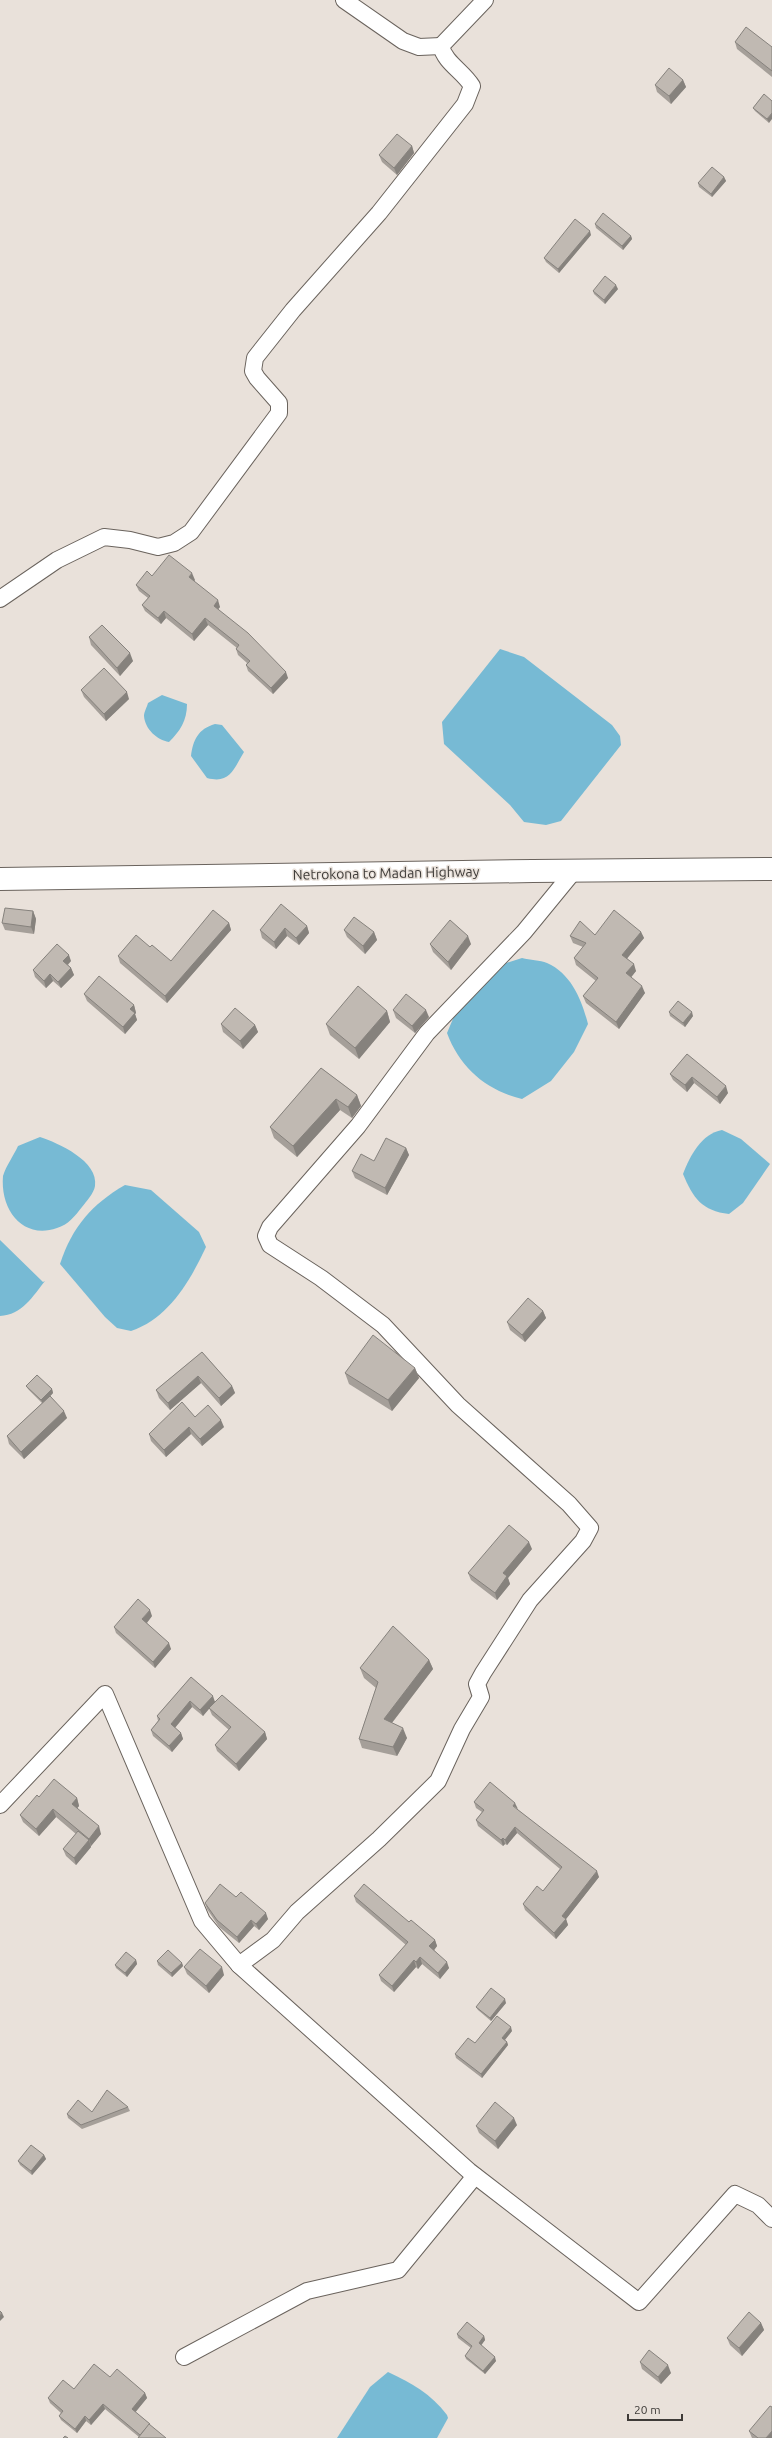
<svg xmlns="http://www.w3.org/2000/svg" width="772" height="2438" font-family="Ubuntu,sans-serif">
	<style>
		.water { fill: #77bad4 }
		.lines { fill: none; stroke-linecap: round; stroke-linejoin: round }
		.minor-casing { stroke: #6a635d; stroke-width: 18 }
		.secondary-casing { stroke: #6a635d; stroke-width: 24 }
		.minor { stroke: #fff; stroke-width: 16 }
		.secondary { stroke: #fff; stroke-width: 22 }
		.wall { fill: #a59f99 }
		.shaded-wall { fill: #86827d }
		.building { fill: #c0b9b2; stroke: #86827d }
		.labels { text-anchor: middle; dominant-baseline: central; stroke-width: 3; stroke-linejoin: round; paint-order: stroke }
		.street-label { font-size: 14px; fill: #3e3b38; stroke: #e9e1da }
	</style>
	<rect width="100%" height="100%" fill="#e9e1da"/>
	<g class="water">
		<path d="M500,649L524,657L612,725L620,736L621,745L561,821L546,825L524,822L510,805L444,744L442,722Z"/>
		<path d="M162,695L187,704C187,721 180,731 169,742C157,740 145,729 144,716C144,712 147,707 148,703Z"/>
		<path d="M215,724L222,725L244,752C233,770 230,784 207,778L191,756C193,740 198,729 215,724Z"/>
		<path d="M522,958C530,960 540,960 547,963C572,974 582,1001 588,1024L574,1052L551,1081L522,1099C486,1090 460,1068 447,1033L455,1014L503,964Z"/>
		<path d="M722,1130L741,1139L770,1164L743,1203L729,1214C702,1211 693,1198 683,1174C690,1156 701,1134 722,1130Z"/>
		<path d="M40,1137C58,1143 99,1161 95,1186C94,1193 86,1202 82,1207C75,1216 68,1225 57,1228C23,1240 0,1210 3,1176C6,1166 14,1155 18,1146Z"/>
		<path d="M125,1185L151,1190L199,1232L206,1247C190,1281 169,1318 131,1331L117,1328L105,1317L60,1264C72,1227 92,1204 125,1185Z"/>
		<path d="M0,1240L43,1282L45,1281C33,1296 22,1315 0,1316Z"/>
		<path d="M388,2372C412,2383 431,2394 447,2415L448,2418L437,2438H337L370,2387Z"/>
	</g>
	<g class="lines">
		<defs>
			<g id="minor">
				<path d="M344,0L403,41L419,47L441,46"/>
				<path d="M0,599L57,560L104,537L130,540L158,547L174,543L191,532L279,413V403L257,378L253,371L255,358L293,310L379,213L465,104L472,86C463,71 445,63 441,46L485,0"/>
				<path d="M0,1805L105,1694L202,1921L239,1965L469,2171L639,2302L735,2194L758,2205L772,2219"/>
				<path d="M239,1965L273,1940L297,1912L379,1839L438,1781L462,1729L481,1697L477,1684L483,1673L530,1600L583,1541L590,1528L569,1504L458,1405L383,1325L321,1278L270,1245L266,1236L270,1227L358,1126L427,1033L524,932L574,871"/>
				<path d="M184,2357L307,2291L398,2270L475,2176"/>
			</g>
			<path id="secondary" d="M0,879L533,871L772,869"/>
		</defs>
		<use href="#minor" class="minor-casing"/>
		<use href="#secondary" class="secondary-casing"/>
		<use href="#minor" class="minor"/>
		<use href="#secondary" class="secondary"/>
	</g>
	<g class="wall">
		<path d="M735,42L772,47V77L737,49Z"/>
		<path d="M683,80L686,87L671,104L657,92L655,85Z"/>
		<path d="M764,94L769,123L755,111L753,108Z"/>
		<path d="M412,146L414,153L397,175L382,162L379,155Z"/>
		<path d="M724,177L726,181L712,197L699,187L698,183Z"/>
		<path d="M595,224L631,236L632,239L623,250L596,228Z"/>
		<path d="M591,235L559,273L546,262L544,258Z"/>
		<path d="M618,289L605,304L594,294L593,291Z"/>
		<path d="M152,576L195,580L194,581L220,607L218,609L288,678L273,694L248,671L246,665L247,663L238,655L236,649L237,648L208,625L194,641L166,618L161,624L145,611L142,605L148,598L139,591L136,585Z"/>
		<path d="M89,637L133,661L120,676L91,645Z"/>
		<path d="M81,690L129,699L106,721L84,697Z"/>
		<path d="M33,911L36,919L34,934L5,930L2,923Z"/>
		<path d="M229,923L231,930L167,1003L120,963L118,956L150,947L171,961Z"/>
		<path d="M307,926L309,933L299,945L287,936L276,949L262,938L260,930Z"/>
		<path d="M344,930L374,932L377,940L365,954L347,937Z"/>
		<path d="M641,932L644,938L627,958L636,971L631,977L645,993L619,1029L586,1003L583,996L596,981L576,965L574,958L583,947L573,943L570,936Z"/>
		<path d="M430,944H471L451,970L433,952Z"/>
		<path d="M71,961L68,965L71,968L74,975L61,988L53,981L46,988L35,977L33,970Z"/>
		<path d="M84,994L134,1005L136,1013L135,1014L137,1020L125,1034L87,1001Z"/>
		<path d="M393,1010L429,1017L415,1033L396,1018Z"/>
		<path d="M387,1011L390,1022L359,1059L330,1035L326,1024Z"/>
		<path d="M669,1012L693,1016L685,1027L670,1016Z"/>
		<path d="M221,1024L255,1025L258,1032L243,1049L223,1032Z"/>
		<path d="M687,1054L728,1093L720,1104L694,1083L687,1092L673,1080L670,1074Z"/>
		<path d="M321,1068L357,1095L361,1106L352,1118L340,1110L297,1157L274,1138L270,1127Z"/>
		<path d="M406,1148L409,1155L387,1195L355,1178L352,1171L374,1161Z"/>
		<path d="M543,1311L546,1318L525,1342L510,1330L507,1322Z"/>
		<path d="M202,1352L232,1386L235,1393L221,1406L201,1383L170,1410L159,1398L156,1390Z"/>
		<path d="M415,1368L419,1378L392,1411L349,1384L345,1373Z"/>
		<path d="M26,1386L52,1389L53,1393L50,1396L67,1418L24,1459L9,1444L7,1436L42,1403L28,1389Z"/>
		<path d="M195,1417L224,1427L202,1446L191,1434L166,1457L151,1441L149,1434Z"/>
		<path d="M532,1549L508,1578L510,1584L497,1600L471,1580L468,1573Z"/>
		<path d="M152,1616L147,1623L171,1649L155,1668L116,1633L114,1627Z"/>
		<path d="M429,1660L433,1669L392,1723L407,1738L397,1756L362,1748L359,1739L376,1688L364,1678L360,1668Z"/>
		<path d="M191,1677L215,1702L265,1732L267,1739L239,1771L217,1751L215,1745L229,1730L212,1715L209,1708L203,1716L192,1707L175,1728L181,1733L183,1739L172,1752L153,1736L151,1730L158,1721L157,1716Z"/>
		<path d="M39,1797L77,1798L79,1806L77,1808L101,1834L91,1846V1847L76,1865L66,1856L63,1849L76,1834L56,1817L39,1836L23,1822L20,1815Z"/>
		<path d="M474,1802L517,1809L599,1877L566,1919L568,1925L556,1939L525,1910L523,1904L543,1891L560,1869L517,1833L507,1845L505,1844L503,1846L478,1826L476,1820L482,1812L476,1808Z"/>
		<path d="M354,1896L409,1922L435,1940L437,1946L434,1950L449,1968L440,1979L422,1964L418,1969L416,1967L394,1992L381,1981L379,1975L406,1945L356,1902Z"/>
		<path d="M236,1897L268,1919L259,1930L254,1926L239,1943L219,1927L207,1909L205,1903Z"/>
		<path d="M136,1960L137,1964L127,1977L116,1968L115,1965Z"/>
		<path d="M157,1961L182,1963L183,1966L172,1977L158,1965Z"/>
		<path d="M184,1967L224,1975L209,1993L187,1974Z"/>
		<path d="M506,2003L491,2021L478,2010L476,2007Z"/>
		<path d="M512,2031L505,2040L507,2042L508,2045L482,2078L456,2058L455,2054Z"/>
		<path d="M128,2107L130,2111L82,2129L68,2118L67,2114L92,2112Z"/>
		<path d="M517,2125L498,2149L479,2133L476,2126Z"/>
		<path d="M44,2155L46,2159L32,2175L20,2165L18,2161Z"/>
		<path d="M761,2323L764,2330L742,2356L730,2345L727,2338Z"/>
		<path d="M457,2334L484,2336L485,2340L481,2345L496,2361L485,2374L466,2359L465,2356L471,2348L458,2338Z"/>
		<path d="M640,2362L671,2373L661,2384L642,2369Z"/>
		<path d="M110,2377L145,2393L147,2398L135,2412L150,2424V2425L139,2437L105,2409L91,2425L86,2421L77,2433L61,2420L59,2416L61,2413L50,2403L48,2398L74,2389Z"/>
		<path d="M749,2431L772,2438H752Z"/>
	</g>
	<g class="shaded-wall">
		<path d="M683,80L686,87L671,104L669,96Z"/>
		<path d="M772,113V119L769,123L767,119Z"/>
		<path d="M412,146L414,153L397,175L394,168Z"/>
		<path d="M724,177L726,181L712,197L711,194Z"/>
		<path d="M590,231L591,235L559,273L558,269Z"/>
		<path d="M631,236L632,239L623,250L622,246Z"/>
		<path d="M616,285L618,289L605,304L604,300Z"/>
		<path d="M192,573L195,580L192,584L189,577Z"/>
		<path d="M218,600L220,607L216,612L214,606Z"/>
		<path d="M164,611L166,618L161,624L158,618Z"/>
		<path d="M205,618L208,625L194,641L192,634Z"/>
		<path d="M130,653L133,661L120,676L117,668Z"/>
		<path d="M286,672L288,678L273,694L271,688Z"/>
		<path d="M127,692L129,699L106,721L104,714Z"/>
		<path d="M33,911L36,919L34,934L31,927Z"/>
		<path d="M229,923L231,930L167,1003L165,996Z"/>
		<path d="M307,926L309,933L299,945L296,938Z"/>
		<path d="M285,928L287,936L276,949L274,942Z"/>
		<path d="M374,932L377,940L365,954L363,946Z"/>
		<path d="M641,932L644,938L625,961L622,955Z"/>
		<path d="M468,936L471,944L451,970L448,962Z"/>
		<path d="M69,955L71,961L65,967L63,961Z"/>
		<path d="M634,964L636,971L629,980L626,973Z"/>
		<path d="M71,968L74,975L61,988L58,982Z"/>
		<path d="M50,974L53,981L46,988L44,981Z"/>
		<path d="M642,986L645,993L619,1029L616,1022Z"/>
		<path d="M134,1005L136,1013L135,1014L137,1020L125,1034L123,1027L130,1009Z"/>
		<path d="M426,1010L429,1017L415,1033L412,1026Z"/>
		<path d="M387,1011L390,1022L359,1059L355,1048Z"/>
		<path d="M692,1012L693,1016L685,1027L683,1023Z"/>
		<path d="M255,1025L258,1032L243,1049L240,1041Z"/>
		<path d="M692,1077L694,1083L687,1092L685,1085Z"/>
		<path d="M726,1086L728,1093L720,1104L717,1097Z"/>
		<path d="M357,1095L361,1106L352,1118L348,1107Z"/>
		<path d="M336,1099L340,1110L297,1157L293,1146Z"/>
		<path d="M406,1148L409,1155L387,1195L385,1188Z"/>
		<path d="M543,1311L546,1318L525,1342L522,1335Z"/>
		<path d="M415,1368L419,1378L392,1411L388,1400Z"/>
		<path d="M198,1376L201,1383L170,1410L168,1403Z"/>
		<path d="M232,1386L235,1393L221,1406L219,1398Z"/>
		<path d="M52,1389L53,1393L43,1404L41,1400Z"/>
		<path d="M64,1411L67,1418L24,1459L21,1452Z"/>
		<path d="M221,1420L224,1427L202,1446L200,1439Z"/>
		<path d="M189,1427L191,1434L166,1457L164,1450Z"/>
		<path d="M529,1542L532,1549L508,1578L510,1584L497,1600L495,1593L503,1573Z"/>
		<path d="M150,1610L152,1616L145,1625L142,1619Z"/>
		<path d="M169,1643L171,1649L155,1668L153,1662Z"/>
		<path d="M429,1660L433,1669L387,1729L384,1719Z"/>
		<path d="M213,1696L215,1702L203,1716L200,1710Z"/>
		<path d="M190,1701L192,1707L173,1730L171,1724Z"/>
		<path d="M403,1728L407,1738L397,1756L393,1747Z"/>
		<path d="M265,1732L267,1739L239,1771L236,1764Z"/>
		<path d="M181,1733L183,1739L172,1752L169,1746Z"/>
		<path d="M77,1798L79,1806L75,1811L72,1804Z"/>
		<path d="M515,1803L518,1809L513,1806Z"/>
		<path d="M53,1809L56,1817L39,1836L36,1829Z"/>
		<path d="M99,1826L101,1834L91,1846L89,1839Z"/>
		<path d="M515,1827L517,1833L507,1845L505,1840Z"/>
		<path d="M503,1838L505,1844L503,1846L501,1840Z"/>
		<path d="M89,1840L91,1847L76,1865L74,1858Z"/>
		<path d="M597,1871L599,1877L566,1919L568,1925L556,1939L554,1933L562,1916Z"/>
		<path d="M266,1913L268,1919L259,1930L256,1924Z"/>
		<path d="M251,1920L254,1926L239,1943L237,1937Z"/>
		<path d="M435,1940L437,1946L432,1953L429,1946Z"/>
		<path d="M420,1957L422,1964L418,1969L416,1962Z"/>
		<path d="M136,1960L137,1964L127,1977L125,1973Z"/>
		<path d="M414,1960L416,1967L394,1992L392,1986Z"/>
		<path d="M447,1962L449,1968L440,1979L438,1973Z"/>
		<path d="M182,1963L183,1966L172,1977L171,1973Z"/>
		<path d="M222,1967L224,1975L209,1993L206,1986Z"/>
		<path d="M505,1999L506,2003L491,2021L490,2018Z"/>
		<path d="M511,2027L512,2031L503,2042L502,2038Z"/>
		<path d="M507,2042L508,2045L482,2078L481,2074Z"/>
		<path d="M514,2118L517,2125L498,2149L495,2141Z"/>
		<path d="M44,2155L46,2159L32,2175L31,2171Z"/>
		<path d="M2,2313L4,2317L0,2321V2316Z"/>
		<path d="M761,2323L764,2330L742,2356L739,2348Z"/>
		<path d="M484,2336L485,2340L480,2347L479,2343Z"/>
		<path d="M495,2357L496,2361L485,2374L483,2371Z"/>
		<path d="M668,2365L671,2373L661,2384L658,2377Z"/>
		<path d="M145,2393L147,2398L134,2414L132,2409Z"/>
		<path d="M103,2404L105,2409L91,2425L89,2420Z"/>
		<path d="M85,2416L86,2421L77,2433L75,2429Z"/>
		<path d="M772,2431V2438H766Z"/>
	</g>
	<g class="building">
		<path d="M746,27L772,47V71L735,42Z"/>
		<path d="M669,68L683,80L669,96L655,85Z"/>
		<path d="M764,94L772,101V113L767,119L753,108Z"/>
		<path d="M397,134L412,146L394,168L379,155Z"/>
		<path d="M712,167L724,177L711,194L698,183Z"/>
		<path d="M603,213L631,236L622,246L595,224Z"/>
		<path d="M575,219L590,231L558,269L544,258Z"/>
		<path d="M605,276L616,285L604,300L593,291Z"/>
		<path d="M169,555L192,573L189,577L218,600L214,606L248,633L286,672L271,688L246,665L250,661L236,649L239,645L205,618L192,634L164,611L158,618L142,605L150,596L136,585L147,571L152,576Z"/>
		<path d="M102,625L130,653L117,668L89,637Z"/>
		<path d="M104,668L127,692L104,714L81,690Z"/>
		<path d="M281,904L307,926L296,938L285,928L274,942L260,930Z"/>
		<path d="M5,908L33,911L31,927L2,923Z"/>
		<path d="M213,910L229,923L165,996L118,956L136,935L150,947L152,945L171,961Z"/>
		<path d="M614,910L641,932L622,955L634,964L626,973L642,986L616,1022L583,996L598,978L574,958L586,943L570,936L580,921L595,935Z"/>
		<path d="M354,917L374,932L363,946L344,930Z"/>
		<path d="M450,920L468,936L448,962L430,944Z"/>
		<path d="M57,944L69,955L63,961L71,968L58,982L50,974L44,981L33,970Z"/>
		<path d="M99,976L134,1005L130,1009L135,1013L123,1027L84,994Z"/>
		<path d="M358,986L387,1011L355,1048L326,1024Z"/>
		<path d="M406,994L426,1010L412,1026L393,1010Z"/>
		<path d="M678,1001L692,1012L683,1023L669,1012Z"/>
		<path d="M235,1008L255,1025L240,1041L221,1024Z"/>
		<path d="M687,1054L726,1086L717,1097L692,1077L685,1085L670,1074Z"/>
		<path d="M321,1068L357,1095L348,1107L336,1099L293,1146L270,1127Z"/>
		<path d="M386,1138L406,1148L385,1188L352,1171L361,1154L374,1161Z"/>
		<path d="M528,1298L543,1311L522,1335L507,1322Z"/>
		<path d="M373,1335L415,1368L388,1400L345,1373Z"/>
		<path d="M202,1352L232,1386L219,1398L198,1376L168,1403L156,1390Z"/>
		<path d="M37,1375L52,1389L41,1400L26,1386Z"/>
		<path d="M50,1396L64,1411L21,1452L7,1436Z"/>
		<path d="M182,1402L195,1417L208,1405L221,1420L200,1439L189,1427L164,1450L149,1434Z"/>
		<path d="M509,1525L529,1542L503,1573L507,1576L495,1593L468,1573Z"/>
		<path d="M138,1599L150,1610L142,1619L169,1643L153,1662L114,1627Z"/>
		<path d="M393,1626L429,1660L384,1719L403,1728L393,1747L359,1739L378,1682L360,1668Z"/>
		<path d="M191,1677L213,1696L200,1710L190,1701L171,1724L181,1733L169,1746L151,1730L160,1719L157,1716Z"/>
		<path d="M222,1695L265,1732L236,1764L215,1745L231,1727L209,1708Z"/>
		<path d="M54,1779L77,1798L72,1804L99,1826L89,1839L53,1809L36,1829L20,1815L37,1795L39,1797Z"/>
		<path d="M490,1782L515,1803L513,1806L597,1871L562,1916L566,1919L554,1933L523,1904L537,1886L543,1891L562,1867L515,1827L505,1840L503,1838L501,1840L476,1820L484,1810L474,1802Z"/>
		<path d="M78,1831L89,1840L74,1858L63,1849Z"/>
		<path d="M220,1884L236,1897L241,1892L266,1913L256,1924L251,1920L237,1937L217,1920L205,1903Z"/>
		<path d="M364,1884L409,1922L411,1920L435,1940L429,1946L447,1962L438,1973L420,1957L416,1962L414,1960L392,1986L379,1975L408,1942L354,1896Z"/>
		<path d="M200,1949L222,1967L206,1986L184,1967Z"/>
		<path d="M168,1950L182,1963L171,1973L157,1961Z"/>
		<path d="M126,1952L136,1960L125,1973L115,1965Z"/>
		<path d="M491,1988L505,1999L490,2018L476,2007Z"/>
		<path d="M497,2016L511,2027L502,2038L507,2042L481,2074L455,2054L468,2038L475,2043Z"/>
		<path d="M107,2090L128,2107L81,2125L67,2114L78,2100L92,2112Z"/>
		<path d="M495,2102L514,2118L495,2141L476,2126Z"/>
		<path d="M31,2145L44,2155L31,2171L18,2161Z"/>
		<path d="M0,2311L2,2313L0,2316Z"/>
		<path d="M749,2312L761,2323L739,2348L727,2338Z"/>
		<path d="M467,2322L484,2336L479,2343L495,2357L483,2371L465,2356L472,2346L457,2334Z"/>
		<path d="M649,2350L668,2365L658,2377L640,2362Z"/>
		<path d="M94,2364L110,2377L117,2369L145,2393L132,2409L150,2424L140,2435L103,2404L89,2420L85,2416L75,2429L59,2416L63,2411L48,2398L63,2380L74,2389Z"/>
		<path d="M770,2406L772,2407V2431L766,2438H758L749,2431Z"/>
		<path d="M149,2424L166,2438H138Z"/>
		<path d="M65,2436L68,2438H63Z"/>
	</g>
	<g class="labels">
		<g class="street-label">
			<text transform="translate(386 873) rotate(-1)">Netrokona to Madan Highway</text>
		</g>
	</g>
	<path d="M628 2414v6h54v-6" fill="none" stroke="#3e3b38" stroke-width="2"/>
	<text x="634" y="2414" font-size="12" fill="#3e3b38" stroke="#e9e1da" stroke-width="3" paint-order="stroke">20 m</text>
</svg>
